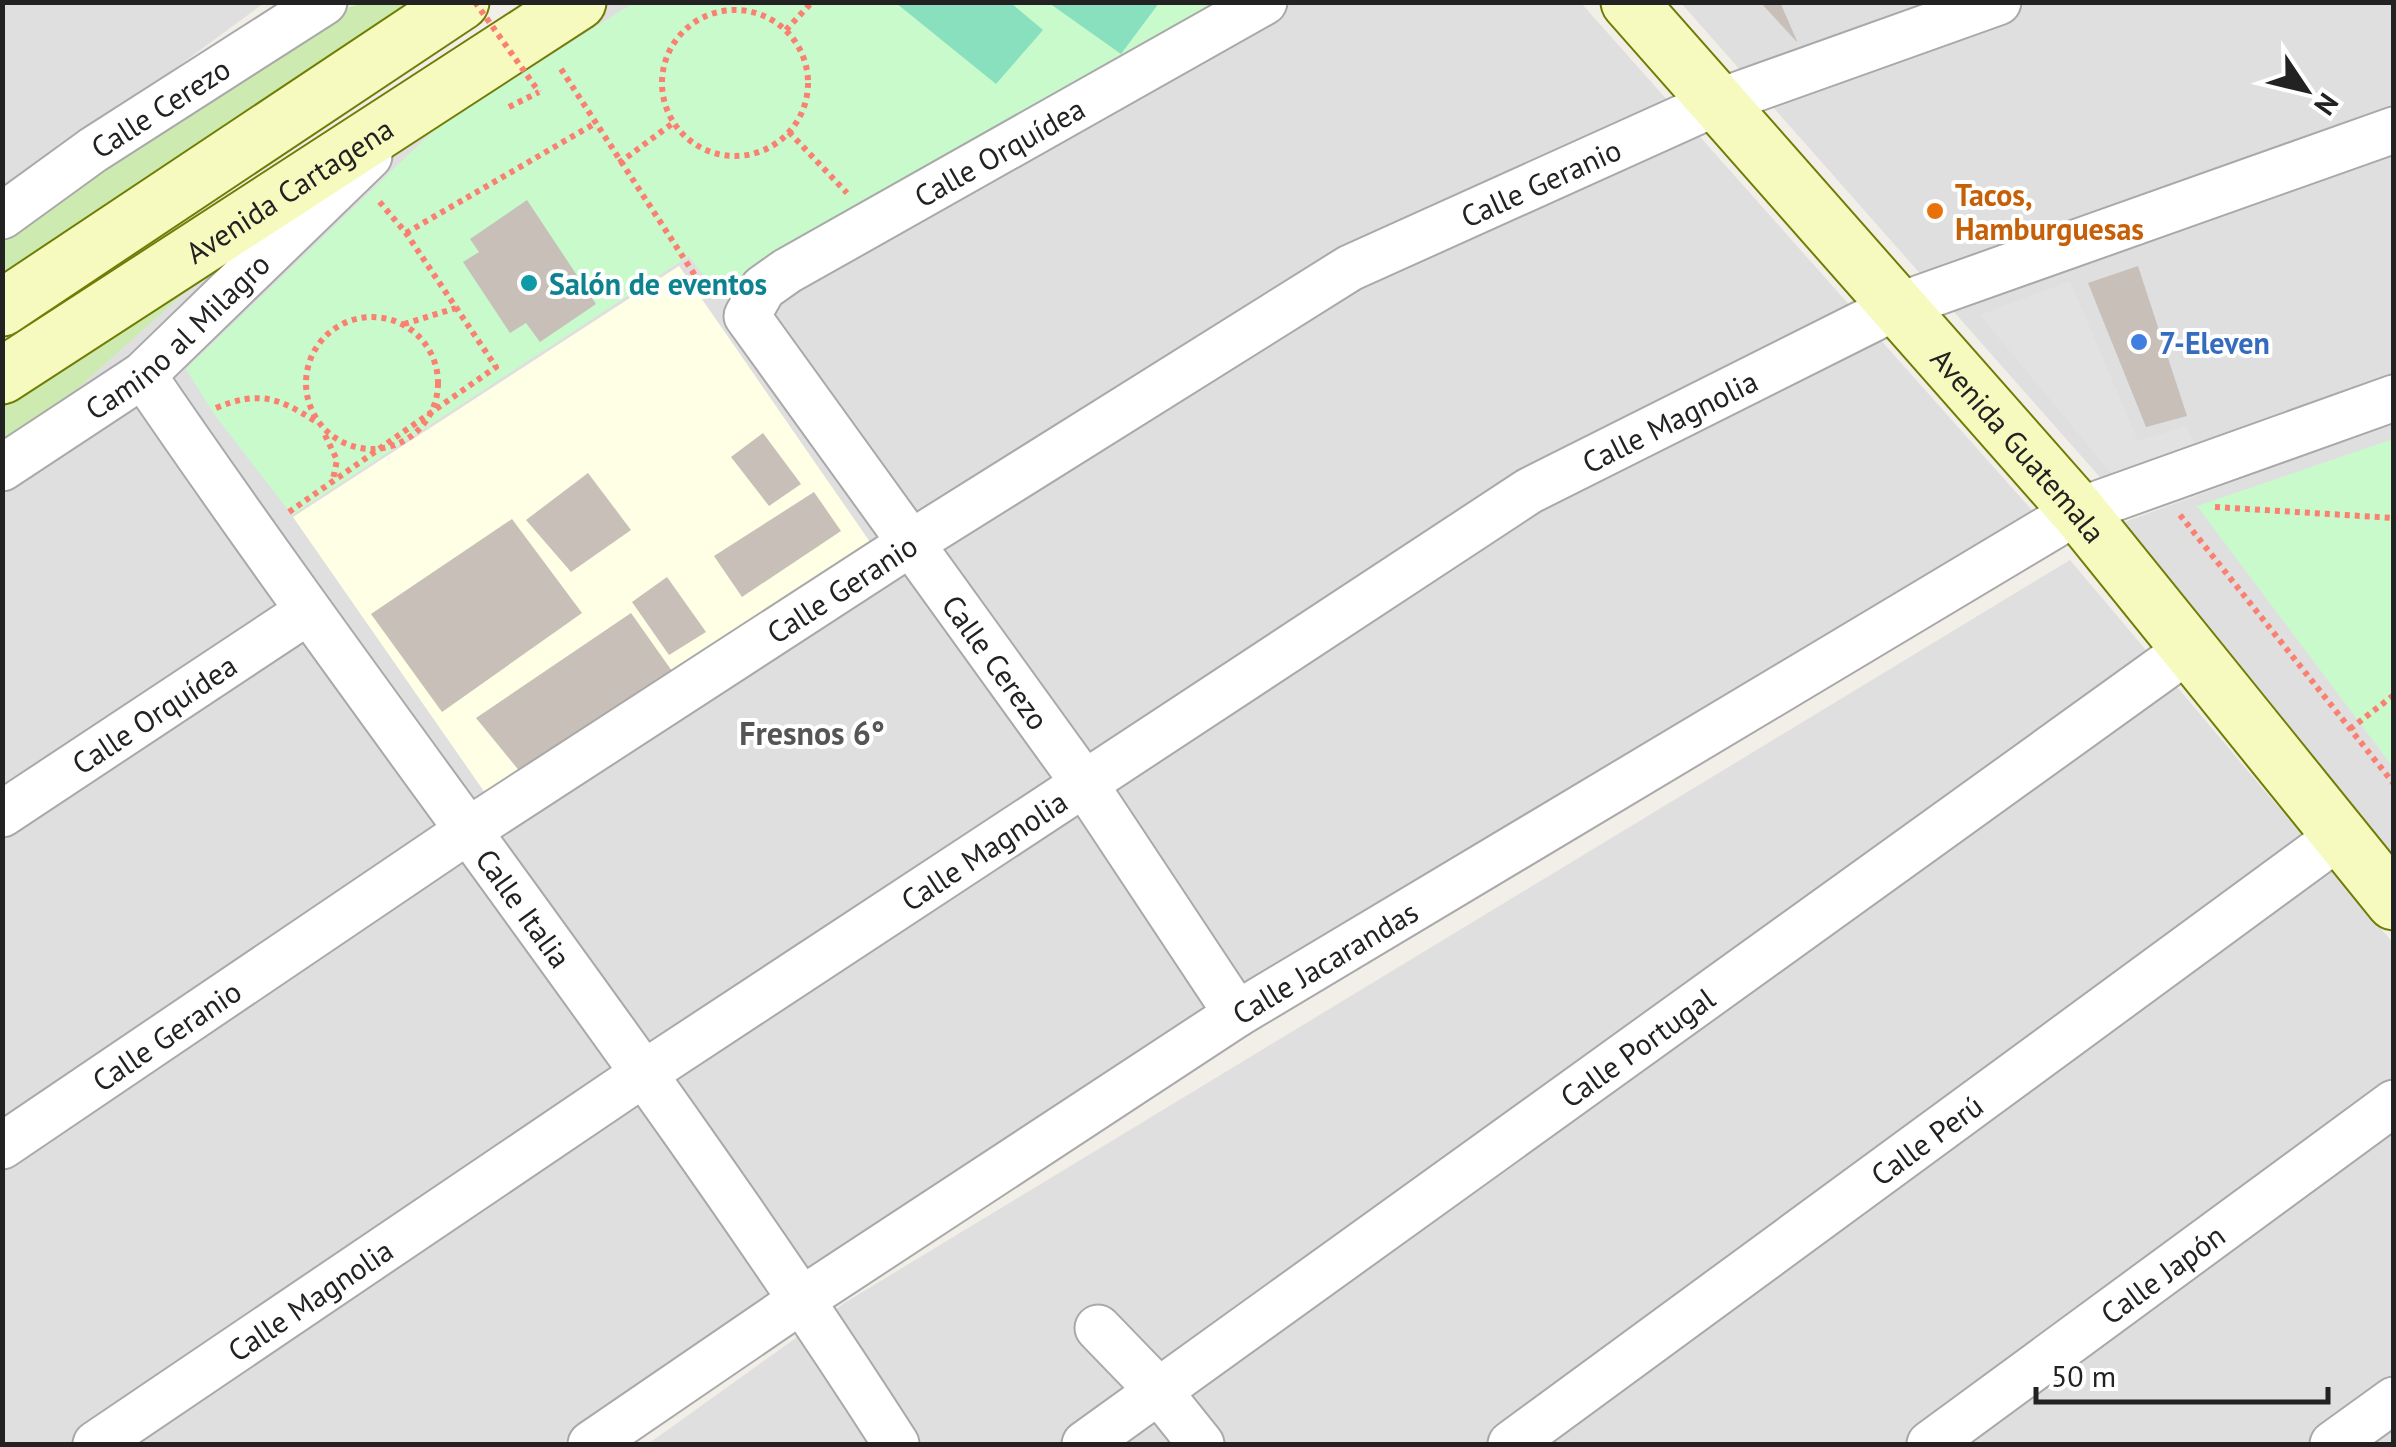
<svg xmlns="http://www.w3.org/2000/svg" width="2396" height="1447" font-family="'PT Sans',sans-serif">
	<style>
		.residential { fill: #e0dfdf }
		.education { fill: #ffffe5 }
		.grass { fill: #cdebb0 }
		.park { fill: #c8facc }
		.pitch { fill: #88e0be }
		.parking { fill: #e2e2e2 }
		.building { fill: #c7bfb8 }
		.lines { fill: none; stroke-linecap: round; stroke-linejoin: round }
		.street-casing { stroke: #a9a9a9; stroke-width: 49 }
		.secondary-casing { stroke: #707d05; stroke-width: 59 }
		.path { stroke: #fa8072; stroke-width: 6; stroke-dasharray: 5 5; stroke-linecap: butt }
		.street { stroke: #fff; stroke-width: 45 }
		.secondary { stroke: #f7fabf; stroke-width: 55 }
		.path-bridge { stroke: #fa8072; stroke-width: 6; stroke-dasharray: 5 5; stroke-linecap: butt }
		.food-dot { fill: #e8710a; stroke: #fff; stroke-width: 4 }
		.culture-dot { fill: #0f9aa8; stroke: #fff; stroke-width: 4 }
		.shop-dot { fill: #3f7fe0; stroke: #fff; stroke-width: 4 }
		.labels { text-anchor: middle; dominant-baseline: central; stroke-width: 8; stroke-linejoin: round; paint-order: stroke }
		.street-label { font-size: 30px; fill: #222; stroke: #fff }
		.food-label { font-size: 30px; font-weight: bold; fill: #c56008; stroke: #fff; text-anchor: start }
		.culture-label { font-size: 30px; font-weight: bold; fill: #0d838f; stroke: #fff; text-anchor: start }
		.shop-label { font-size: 30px; font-weight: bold; fill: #366cbe; stroke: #fff; text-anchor: start }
		.neighbourhood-label { font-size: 32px; font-weight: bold; fill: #555; stroke: #fff }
	</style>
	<rect width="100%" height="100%" fill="#f2efe9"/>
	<g class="residential">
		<path d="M3,3H264L3,195Z"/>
		<path d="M552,3H1581L2038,517L765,1300L562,1444H3L2,370Z"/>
		<path d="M1681,3H2393V393L2114,493Z"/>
		<path d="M2393,423V882L2108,528Z"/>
		<path d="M2070,560L2393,943V1444H648L846,1302Z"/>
	</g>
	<path class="education" d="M679,266L870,542L490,800L293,517Z"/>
	<g class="grass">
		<path d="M365,3H435L3,290L2,230L99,159L349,7Z"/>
		<path d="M266,219L75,391L3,440V389Z"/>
	</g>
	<g class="park">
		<path d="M633,3H1230L716,293L689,256L292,515L214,414L186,369L435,129Z"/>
		<path d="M2393,439H2394L2393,767L2197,506Z"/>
	</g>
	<g class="pitch">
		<path d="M896,3H1011L1043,30L996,84Z"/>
		<path d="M1049,3H1159L1121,54Z"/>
	</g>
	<path class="parking" d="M2070,281L2138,441L2186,426L2194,443L2115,478L1980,315Z"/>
	<g class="building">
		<path d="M1760,2H1780L1797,41V42Z"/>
		<path d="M527,200L596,304L540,342L526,323L510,333L463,262L479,252L470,239Z"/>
		<path d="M2138,266L2187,416L2146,427L2088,283Z"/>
		<path d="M763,433L801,484L769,506L731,457Z"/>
		<path d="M588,473L631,530L571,572L526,520Z"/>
		<path d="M814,492L841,531L742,597L714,556Z"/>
		<path d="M512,519L582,613L442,712L371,614Z"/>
		<path d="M667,577L706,632L669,655L632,602Z"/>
		<path d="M631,613L672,671L521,773L476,718Z"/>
	</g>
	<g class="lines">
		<defs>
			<g id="street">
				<path id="s1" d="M2,216L93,150L324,2"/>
				<path id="s2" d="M143,375C389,735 661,1077 896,1444"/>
				<path id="s3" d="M2,468L143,375L369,156"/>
				<path id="s4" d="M2,814L307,612"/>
				<path id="s5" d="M1237,1014L1084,783L747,316L763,288L787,271L1264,2"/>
				<path id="s6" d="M2,1146L469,830L911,543L1350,268L1718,102L1998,2"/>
				<path d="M1098,1328L1157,1389L1201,1444"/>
				<path id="s7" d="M96,1444L643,1074L1529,491L1898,306L2394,130"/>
				<path id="s8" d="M591,1444L803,1299L1237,1014L2078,511L2394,398"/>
				<path id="s9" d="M1085,1444L2189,649"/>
				<path id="s10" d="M1511,1444L2342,834"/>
				<path id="s11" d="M1930,1444L2394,1103"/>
				<path d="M2333,1444L2394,1400"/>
			</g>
			<g id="secondary">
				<path id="s12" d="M1629,2L2078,511L2394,902"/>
				<path d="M2,308L461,2"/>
				<path id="s13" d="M2,376L578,2"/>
			</g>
		</defs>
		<use href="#street" class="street-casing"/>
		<use href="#secondary" class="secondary-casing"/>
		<g class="path">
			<circle cx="735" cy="83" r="73"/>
			<path d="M786,30L812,2"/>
			<path d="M561,69L709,297"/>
			<path d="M509,107L539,92"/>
			<path d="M789,132L847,193"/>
			<path d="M619,163L673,123"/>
			<path d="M406,233L594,124"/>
			<circle cx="372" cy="383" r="66"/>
			<path d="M404,324L456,308"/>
			<path d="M216,408C259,390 279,398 315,421"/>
			<path d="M325,435L337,460L333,479"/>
			<path d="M2215,507L2394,518"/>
			<path d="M289,512L496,367L406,233L378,200"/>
			<path d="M2180,515L2394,784"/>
			<path d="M2350,729L2394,695"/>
		</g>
		<use href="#street" class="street"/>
		<use href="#secondary" class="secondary"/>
		<path class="path-bridge" d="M475,2L539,92"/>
	</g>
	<circle class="food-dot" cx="1935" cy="211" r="10"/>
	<circle class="culture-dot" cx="529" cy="283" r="10"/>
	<circle class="shop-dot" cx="2139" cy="342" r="10"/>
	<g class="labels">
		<g class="street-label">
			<text stroke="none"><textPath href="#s1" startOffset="192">Calle Cerezo</textPath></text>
			<text stroke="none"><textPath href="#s5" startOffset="1158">Calle Orquídea</textPath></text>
			<text stroke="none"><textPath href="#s6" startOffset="1818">Calle Geranio</textPath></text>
			<text stroke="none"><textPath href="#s13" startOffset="342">Avenida Cartagena</textPath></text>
			<text stroke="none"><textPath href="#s3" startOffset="220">Camino al Milagro</textPath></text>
			<text stroke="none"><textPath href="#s7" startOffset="1878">Calle Magnolia</textPath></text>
			<text stroke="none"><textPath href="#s12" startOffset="590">Avenida Guatemala</textPath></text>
			<text stroke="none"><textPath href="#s6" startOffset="1008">Calle Geranio</textPath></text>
			<text transform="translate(996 662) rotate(54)">Calle Cerezo</text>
			<text stroke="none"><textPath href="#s4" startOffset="182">Calle Orquídea</textPath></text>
			<text stroke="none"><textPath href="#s7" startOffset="1068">Calle Magnolia</textPath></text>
			<text stroke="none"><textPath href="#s2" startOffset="655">Calle Italia</textPath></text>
			<text stroke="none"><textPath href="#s8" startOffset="878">Calle Jacarandas</textPath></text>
			<text stroke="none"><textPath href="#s6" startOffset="198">Calle Geranio</textPath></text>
			<text stroke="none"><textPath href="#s9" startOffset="680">Calle Portugal</textPath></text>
			<text stroke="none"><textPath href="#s10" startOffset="515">Calle Perú</textPath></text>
			<text stroke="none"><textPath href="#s11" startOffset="288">Calle Japón</textPath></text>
			<text stroke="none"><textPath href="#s7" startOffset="258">Calle Magnolia</textPath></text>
		</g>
		<g class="food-label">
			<text x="1955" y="194">Tacos,<tspan x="1955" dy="34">Hamburguesas</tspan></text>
		</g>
		<g class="culture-label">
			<text x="549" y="283">Salón de eventos</text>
		</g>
		<g class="shop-label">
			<text x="2159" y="342">7-Eleven</text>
		</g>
		<g class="neighbourhood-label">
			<text x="812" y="733">Fresnos 6°</text>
		</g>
	</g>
	<rect width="2396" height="1447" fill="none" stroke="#222222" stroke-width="10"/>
	<g transform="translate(2306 90) rotate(125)" stroke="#ffffff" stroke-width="8" paint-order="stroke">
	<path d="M0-8L18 38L0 25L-18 38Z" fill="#222222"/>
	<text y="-15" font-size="28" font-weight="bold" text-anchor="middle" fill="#222222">N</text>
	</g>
	<path d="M2036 1387v15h292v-15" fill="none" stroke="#222222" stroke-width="5"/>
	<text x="2051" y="1387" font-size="30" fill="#222222" stroke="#ffffff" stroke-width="8" paint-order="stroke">50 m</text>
</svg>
